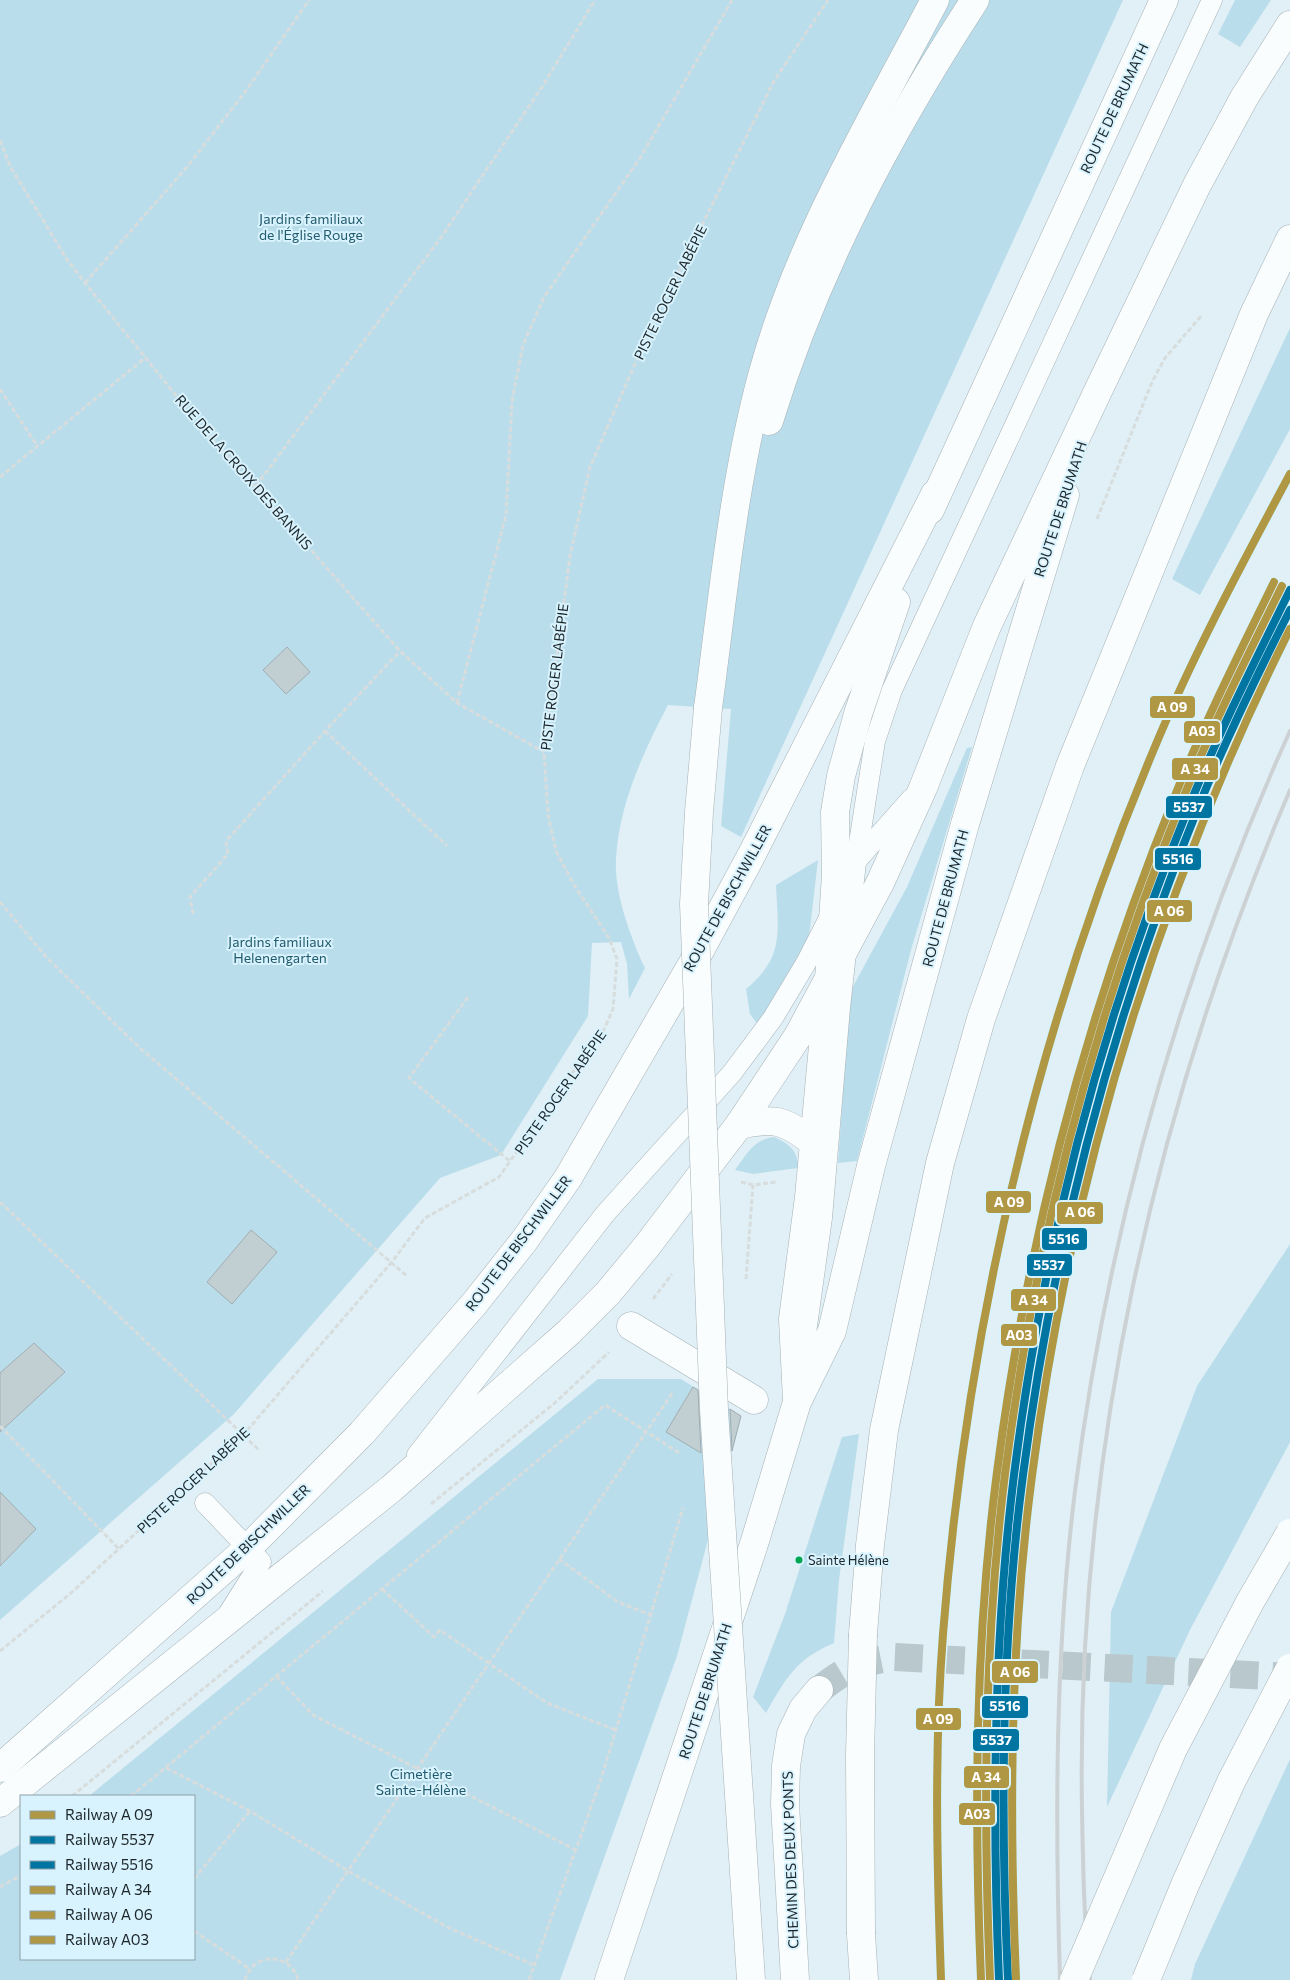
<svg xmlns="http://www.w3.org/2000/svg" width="1290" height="1980" font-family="Commissioner,sans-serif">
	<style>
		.green { fill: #baddeb }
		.building { fill: #c2cfd2; stroke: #a1adb0 }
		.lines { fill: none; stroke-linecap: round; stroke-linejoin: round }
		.street-tunnel { stroke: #b9c8cd; stroke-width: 28; stroke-dasharray: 28 14; stroke-linecap: butt }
		.lane-casing { stroke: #a6b1b6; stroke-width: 21 }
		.street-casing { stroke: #a6b1b6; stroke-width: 29 }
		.secondary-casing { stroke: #a6b1b6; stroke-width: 29 }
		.highway-casing { stroke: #a6b1b6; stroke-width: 29 }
		.path { stroke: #d7dcdd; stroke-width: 3; stroke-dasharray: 5 2.5; stroke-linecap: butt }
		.lane { stroke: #fafdfe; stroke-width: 20 }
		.street { stroke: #fafdfe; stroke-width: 28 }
		.secondary { stroke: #fafdfe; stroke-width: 28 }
		.highway { stroke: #fafdfe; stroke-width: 28 }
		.rail { stroke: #ccd1d3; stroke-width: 4 }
		.highway-bridge-casing { stroke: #a6b1b6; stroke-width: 29; stroke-linecap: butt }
		.highway-bridge { stroke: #fafdfe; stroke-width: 28 }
		.rail-1-casing { stroke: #d8f3fe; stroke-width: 11 }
		.rail-2-casing { stroke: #d8f3fe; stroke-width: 11 }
		.rail-3-casing { stroke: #d8f3fe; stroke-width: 11 }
		.rail-4-casing { stroke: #d8f3fe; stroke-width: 11 }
		.rail-5-casing { stroke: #d8f3fe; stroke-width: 11 }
		.rail-6-casing { stroke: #d8f3fe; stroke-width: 11 }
		.rail-1 { stroke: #af9744; stroke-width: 8 }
		.rail-2 { stroke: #0075a1; stroke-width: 8 }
		.rail-3 { stroke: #0075a1; stroke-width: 8 }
		.rail-4 { stroke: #af9744; stroke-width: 8 }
		.rail-5 { stroke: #af9744; stroke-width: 8 }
		.rail-6 { stroke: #af9744; stroke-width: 8 }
		.bus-dot { fill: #00a651; stroke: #d8f3fe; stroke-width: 2 }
		.labels { text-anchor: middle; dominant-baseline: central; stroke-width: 4; stroke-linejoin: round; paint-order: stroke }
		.bus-label { font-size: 13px; fill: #1c262a; stroke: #d8f3fe; text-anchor: start }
		.street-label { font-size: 14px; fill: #1c262a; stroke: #d8f3fe }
		.park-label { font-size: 14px; fill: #225b6d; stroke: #d8f3fe }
		.line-badge { stroke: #d8f3fe; stroke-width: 2 }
		.badge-label { font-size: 14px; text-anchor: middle; font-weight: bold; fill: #fff }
	</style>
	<rect width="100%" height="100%" fill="#e0f0f6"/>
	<g class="green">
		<path d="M0,0H1123L741,837L721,826L731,709L668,705C643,753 619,804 616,859C614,893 631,938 645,968L629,999L627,964L621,942L592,943L588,1016L501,1155L440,1178L234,1414L0,1620Z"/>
		<path d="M1235,0H1271L1240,47L1218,34Z"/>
		<path d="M1290,328V429L1200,595L1172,579Z"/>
		<path d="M972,747L911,950L857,1161L838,1163L850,992L907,887L967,748Z"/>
		<path d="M818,860L809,937L758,1025L750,1014L746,989C785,957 778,931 776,885Z"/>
		<path d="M774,1137C788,1143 799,1151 798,1168L753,1174L735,1170C746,1155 754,1139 774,1137Z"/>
		<path d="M1290,1244V1442L1190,1630L1107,1807L1111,1612L1197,1386Z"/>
		<path d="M598,1379H681L741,1416L677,1656L560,1980H0V1856L21,1844V1959H194V1796H89Z"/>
		<path d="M859,1434L839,1580L834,1643C796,1659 786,1678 766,1713L753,1697L785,1614L842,1437Z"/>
		<path d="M1290,1759V1980H1191L1195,1964Z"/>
	</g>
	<g class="building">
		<path d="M287,647L310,672L286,694L263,670Z"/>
		<path d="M251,1230L277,1252L232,1304L207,1282Z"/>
		<path d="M34,1343L65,1372L0,1432V1373Z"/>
		<path d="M693,1387L698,1390L701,1453L666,1432Z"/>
		<path d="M730,1409L741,1416L732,1451Z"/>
		<path d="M0,1492L36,1529L0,1566Z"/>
	</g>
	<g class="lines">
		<path class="street-tunnel" d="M819,1690C845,1669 861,1662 894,1657L1290,1677"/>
		<defs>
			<g id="lane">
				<path d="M857,860L912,798"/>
				<path d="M803,1355L822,1218L840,1008L856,862L875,741L892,690L1212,0"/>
				<path d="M417,1455L605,1214L732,1073L773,1018L806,963L830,916"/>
				<path d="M205,1503L261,1562L228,1614"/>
			</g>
			<g id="street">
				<path d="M631,1326L754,1400"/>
				<path d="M795,1980L785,1804L786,1766L791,1734L803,1709L819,1690"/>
			</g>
			<g id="secondary">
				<path d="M930,510L1164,0"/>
				<path d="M739,1125C774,1117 785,1120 813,1142"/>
				<path d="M797,1400L793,1319L809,1197L829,981L836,875L835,812L841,776L858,714L896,602"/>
				<path d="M0,1768L248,1548L362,1433L474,1304L524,1241L568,1178L698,954L751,856L935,494"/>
				<path d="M0,1803L392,1488L569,1332L608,1293L647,1246L739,1125L798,1036L880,883L923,788L987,626L1097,393L1197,185L1244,98L1290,25"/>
				<path d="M609,1980L754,1544L797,1402L832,1331L871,1166L965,824L1065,495"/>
			</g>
			<g id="highway">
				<path d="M769,421C815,271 889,132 975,0"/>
				<path d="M708,708C723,597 733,484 762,376C798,242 871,122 935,0"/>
				<path d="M863,1634L870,1545L884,1430L940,1163L981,1019L1070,766L1254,314L1290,239"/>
				<path d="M861,1934L864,1980"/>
			</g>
		</defs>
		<use href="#lane" class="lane-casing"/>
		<use href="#street" class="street-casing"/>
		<use href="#secondary" class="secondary-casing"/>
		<use href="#highway" class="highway-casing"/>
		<g class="path">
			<path d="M0,140L10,166L66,258L85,283L195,419L400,651L457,703L544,752"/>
			<path d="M85,283L187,167L245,92L309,0"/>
			<path d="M0,389L38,447"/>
			<path d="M0,477L146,357"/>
			<path d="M256,486L442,236L542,87L595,0"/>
			<path d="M1097,519L1152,382L1165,358L1202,315"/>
			<path d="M457,703L506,515L512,401L523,345L544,297L640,158L732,0"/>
			<path d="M325,731L447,846"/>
			<path d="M0,902L47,958L141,1049L407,1276"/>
			<path d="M193,914L190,897L228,854L226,841L325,731L400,651"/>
			<path d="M468,997L409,1078L511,1162"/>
			<path d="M741,1182L753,1185L776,1182"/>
			<path d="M0,1202L259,1450"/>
			<path d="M746,1279L753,1185"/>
			<path d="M653,1299L672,1274"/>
			<path d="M0,1426L119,1549"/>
			<path d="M203,1471L244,1434L391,1263L425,1218L499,1177L569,1077L602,1034L613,1009L617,959L609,938L574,885L556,851L548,815L544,752L570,556L590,467L652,325L774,81L828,0"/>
			<path d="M431,1504L557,1401L609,1352"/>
			<path d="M559,1559L618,1602L651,1615"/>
			<path d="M382,1589L434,1637L440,1630L547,1703L616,1730"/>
			<path d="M0,1651L71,1593L175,1497"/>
			<path d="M276,1676L313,1715L576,1850"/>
			<path d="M166,1768L250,1811L348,1871L447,1927L534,1965"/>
			<path d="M72,1796L323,1591"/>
			<path d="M131,1796L605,1405L681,1454"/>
			<path d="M194,1879L250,1811"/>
			<path d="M0,1887L21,1875"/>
			<path d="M194,1931L250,1969"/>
			<path d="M286,1962L673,1392"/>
			<path d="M245,1980C252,1952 291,1952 298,1980"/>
			<path d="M529,1980L600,1782L683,1508"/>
		</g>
		<use href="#lane" class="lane"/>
		<use href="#street" class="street"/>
		<use href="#secondary" class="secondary"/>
		<use href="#highway" class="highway"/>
		<g class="rail">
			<path d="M1060,1980C1055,1817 1055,1653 1075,1491C1108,1229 1181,972 1290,731"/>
			<path d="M1090,1980C1084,1923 1083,1866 1082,1809C1076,1459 1153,1111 1290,790"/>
		</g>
		<defs>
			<g id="highway-bridge">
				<path d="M708,708L699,812L694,904L714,1410L751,1980"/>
				<path d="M861,1934L860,1755L863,1634"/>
				<path d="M1074,1980L1173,1749L1250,1602L1290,1533"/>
				<path d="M1146,1980L1185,1885L1231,1782L1290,1668"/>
			</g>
		</defs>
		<use href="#highway-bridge" class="highway-bridge-casing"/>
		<use href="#highway-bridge" class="highway-bridge"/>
		<defs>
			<path id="rail-1" d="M941,1980C937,1865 934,1749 943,1634C967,1328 1035,1032 1154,749C1193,655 1242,564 1290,474"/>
			<path id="rail-2" d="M999,1980C992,1812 993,1642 1014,1475C1043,1244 1103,1015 1192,799C1221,728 1256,659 1290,590"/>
			<path id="rail-3" d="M1008,1980C1000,1812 1001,1642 1023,1475C1053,1245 1112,1018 1200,803C1227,737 1258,673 1290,610"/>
			<path id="rail-4" d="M990,1980C983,1811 984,1641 1005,1474C1035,1242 1095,1012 1184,796C1213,724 1248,655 1282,586"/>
			<path id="rail-5" d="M1016,1979C1009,1812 1010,1642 1032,1476C1070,1181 1157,896 1290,629"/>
			<path id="rail-6" d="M981,1980C974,1811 975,1640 997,1472C1027,1240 1087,1010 1176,793C1205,721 1240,652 1274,582"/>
		</defs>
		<use href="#rail-1" class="rail-1-casing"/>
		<use href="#rail-2" class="rail-2-casing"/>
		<use href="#rail-3" class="rail-3-casing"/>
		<use href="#rail-4" class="rail-4-casing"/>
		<use href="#rail-5" class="rail-5-casing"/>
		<use href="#rail-6" class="rail-6-casing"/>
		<use href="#rail-1" class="rail-1"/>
		<use href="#rail-2" class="rail-2"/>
		<use href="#rail-3" class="rail-3"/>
		<use href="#rail-4" class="rail-4"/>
		<use href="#rail-5" class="rail-5"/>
		<use href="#rail-6" class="rail-6"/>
	</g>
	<circle class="bus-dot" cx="799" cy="1560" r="4.5"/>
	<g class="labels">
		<g class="bus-label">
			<text x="808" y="1560">Sainte Hélène</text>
		</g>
		<g class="street-label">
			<text transform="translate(1114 108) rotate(-65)">ROUTE DE BRUMATH</text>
			<text transform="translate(670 292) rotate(-64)">PISTE ROGER LABÉPIE</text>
			<text transform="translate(244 472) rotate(49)">RUE DE LA CROIX DES BANNIS</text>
			<text transform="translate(1060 509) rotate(-72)">ROUTE DE BRUMATH</text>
			<text transform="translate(554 677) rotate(-83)">PISTE ROGER LABÉPIE</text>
			<text transform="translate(727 898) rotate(-61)">ROUTE DE BISCHWILLER</text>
			<text transform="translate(945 898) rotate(-75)">ROUTE DE BRUMATH</text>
			<text transform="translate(560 1092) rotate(-55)">PISTE ROGER LABÉPIE</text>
			<text transform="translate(518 1243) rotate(-53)">ROUTE DE BISCHWILLER</text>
			<text transform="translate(193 1480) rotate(-43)">PISTE ROGER LABÉPIE</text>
			<text transform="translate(248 1544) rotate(-44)">ROUTE DE BISCHWILLER</text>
			<text transform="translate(705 1691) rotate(-72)">ROUTE DE BRUMATH</text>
			<text transform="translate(790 1860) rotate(-92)">CHEMIN DES DEUX PONTS</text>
		</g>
		<g class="park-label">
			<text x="311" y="218">Jardins familiaux<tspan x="311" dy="16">de l'Église Rouge</tspan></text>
			<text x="280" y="941">Jardins familiaux<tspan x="280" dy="16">Helenengarten</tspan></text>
			<text x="421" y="1773">Cimetière<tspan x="421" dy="16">Sainte-Hélène</tspan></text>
		</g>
	</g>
	<g class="line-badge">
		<rect x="1149" y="695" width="47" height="24" rx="5" fill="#af9744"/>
		<rect x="1183" y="720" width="38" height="24" rx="5" fill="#af9744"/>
		<rect x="1171" y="757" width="48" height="24" rx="5" fill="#af9744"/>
		<rect x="1165" y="795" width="48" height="24" rx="5" fill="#0075a1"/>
		<rect x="1154" y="847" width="48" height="24" rx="5" fill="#0075a1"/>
		<rect x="1146" y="899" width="47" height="24" rx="5" fill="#af9744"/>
		<rect x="985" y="1190" width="47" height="24" rx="5" fill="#af9744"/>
		<rect x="1056" y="1201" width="48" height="24" rx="5" fill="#af9744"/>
		<rect x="1041" y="1227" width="47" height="24" rx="5" fill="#0075a1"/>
		<rect x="1026" y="1253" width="47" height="24" rx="5" fill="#0075a1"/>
		<rect x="1010" y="1288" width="47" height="24" rx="5" fill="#af9744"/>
		<rect x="1000" y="1323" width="38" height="24" rx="5" fill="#af9744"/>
		<rect x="991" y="1660" width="48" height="24" rx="5" fill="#af9744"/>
		<rect x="981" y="1695" width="48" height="24" rx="5" fill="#0075a1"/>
		<rect x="915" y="1707" width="47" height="24" rx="5" fill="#af9744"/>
		<rect x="972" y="1728" width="48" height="24" rx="5" fill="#0075a1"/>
		<rect x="963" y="1765" width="47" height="24" rx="5" fill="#af9744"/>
		<rect x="958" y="1802" width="38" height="24" rx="5" fill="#af9744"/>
	</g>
	<g class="badge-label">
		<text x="1172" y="712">A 09</text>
		<text x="1202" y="736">A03</text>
		<text x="1195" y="774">A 34</text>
		<text x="1189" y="812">5537</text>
		<text x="1178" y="864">5516</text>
		<text x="1169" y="916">A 06</text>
		<text x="1009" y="1207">A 09</text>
		<text x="1080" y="1217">A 06</text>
		<text x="1064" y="1244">5516</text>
		<text x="1049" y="1270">5537</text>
		<text x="1033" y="1305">A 34</text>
		<text x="1019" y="1340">A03</text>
		<text x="1015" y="1677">A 06</text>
		<text x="1005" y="1711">5516</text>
		<text x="938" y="1724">A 09</text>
		<text x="996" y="1745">5537</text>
		<text x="986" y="1782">A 34</text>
		<text x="977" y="1819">A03</text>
	</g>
	<rect x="20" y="1795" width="175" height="165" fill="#d8f3fe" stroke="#8da1a9"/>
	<rect x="30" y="1811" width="25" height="8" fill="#af9744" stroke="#8da1a9"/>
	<text x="65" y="1820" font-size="15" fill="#1c262a">Railway A 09</text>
	<rect x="30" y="1836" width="25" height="8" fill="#0075a1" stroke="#8da1a9"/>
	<text x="65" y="1845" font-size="15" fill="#1c262a">Railway 5537</text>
	<rect x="30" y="1861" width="25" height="8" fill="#0075a1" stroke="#8da1a9"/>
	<text x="65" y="1870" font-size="15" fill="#1c262a">Railway 5516</text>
	<rect x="30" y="1886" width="25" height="8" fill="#af9744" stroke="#8da1a9"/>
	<text x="65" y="1895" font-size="15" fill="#1c262a">Railway A 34</text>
	<rect x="30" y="1911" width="25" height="8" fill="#af9744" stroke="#8da1a9"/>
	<text x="65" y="1920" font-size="15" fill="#1c262a">Railway A 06</text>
	<rect x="30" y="1936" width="25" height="8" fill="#af9744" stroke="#8da1a9"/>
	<text x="65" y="1945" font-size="15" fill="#1c262a">Railway A03</text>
</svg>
